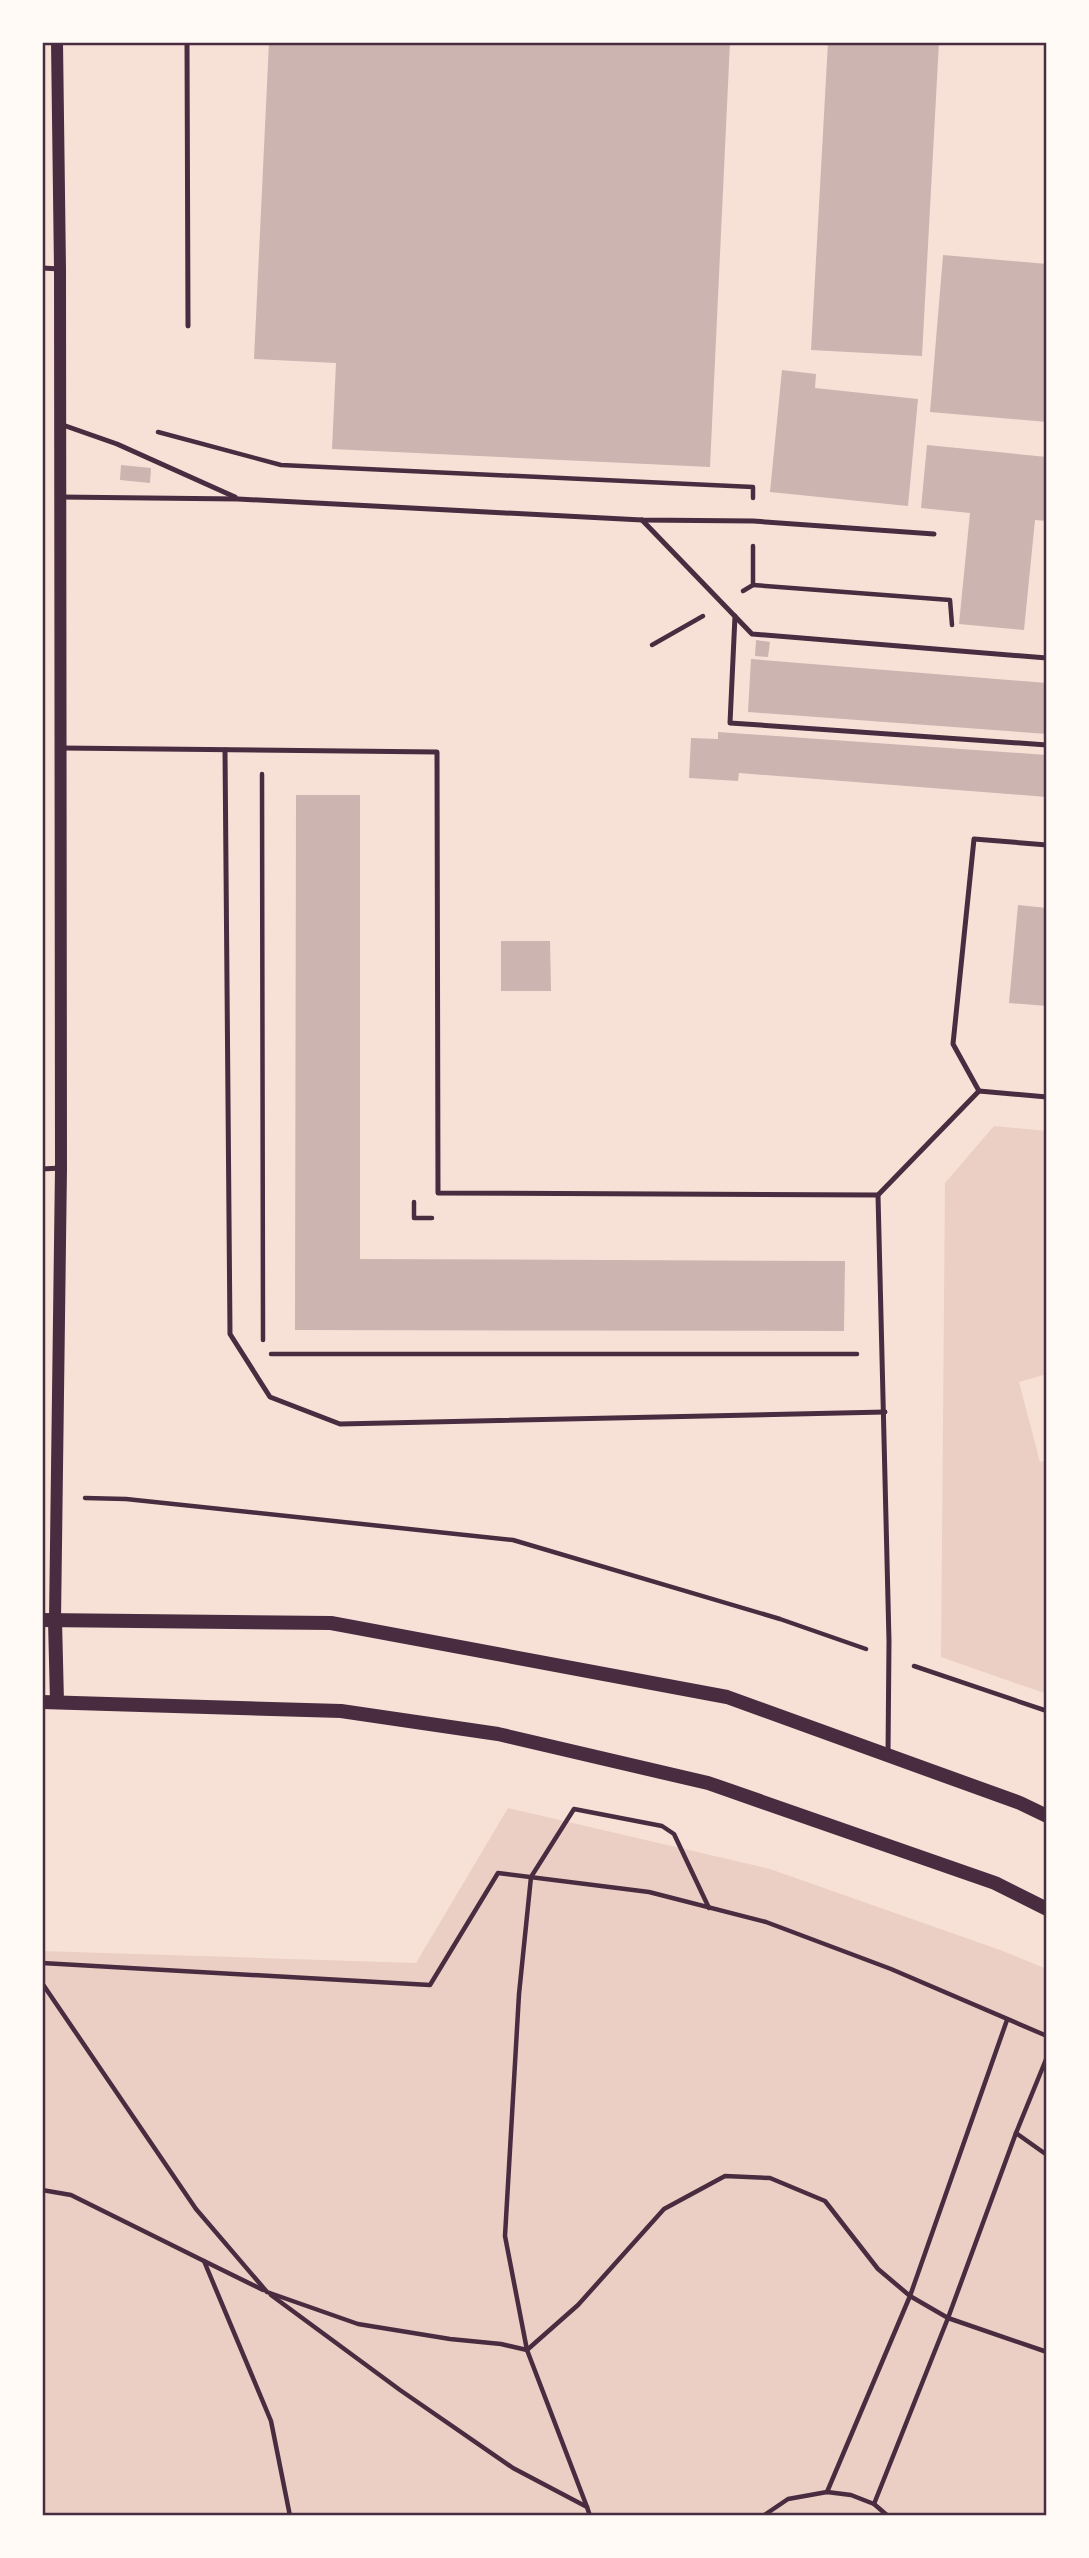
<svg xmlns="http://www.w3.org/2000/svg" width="1089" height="2558" font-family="'Times New Roman',serif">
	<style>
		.green { fill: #ebcfc5 }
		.building { fill: #ccb4b1 }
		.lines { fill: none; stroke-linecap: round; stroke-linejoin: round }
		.path { stroke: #4a2c40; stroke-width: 4.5 }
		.service { stroke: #4a2c40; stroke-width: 5 }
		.tertiary { stroke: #4a2c40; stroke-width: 12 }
		.secondary { stroke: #4a2c40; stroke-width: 14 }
		.neatline { fill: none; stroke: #4a2c40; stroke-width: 2.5 }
	</style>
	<rect width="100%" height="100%" fill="#f7e1d7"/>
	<g class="green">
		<path d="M994,1126L1047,1131V1374L1019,1382L1040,1462L1047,1460V1694L941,1657L945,1183Z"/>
		<path d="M508,1808L770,1869L1000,1950L1047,1969V2516H42V1951L416,1963Z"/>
	</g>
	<g class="building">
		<path d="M269,42H730L710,467L332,449L336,363L254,359Z"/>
		<path d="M828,42H939L922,356L811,350Z"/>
		<path d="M943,255L1047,264V422L930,412Z"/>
		<path d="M782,370L816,374L815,388L918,399L908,506L770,492Z"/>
		<path d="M927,445L1047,457V521L1035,520L1024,630L959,624L970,513L921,508Z"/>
		<path d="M121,465L151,468L150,483L120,480Z"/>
		<path d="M756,640L770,642L768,657L755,656Z"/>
		<path d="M751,659L1047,683V734L748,712Z"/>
		<path d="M718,732L1047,755V797L739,773L738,781L689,778L691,738L718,739Z"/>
		<path d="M296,795H360V1259L845,1261L844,1331L295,1330Z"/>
		<path d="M1018,905L1047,908V1006L1009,1003Z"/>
		<path d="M501,941H550L551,991H501Z"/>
	</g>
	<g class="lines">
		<g class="path">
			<path d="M158,432L281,465L753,487V498"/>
			<path d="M753,585L950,600L952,625"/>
			<path d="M743,591L753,585V546"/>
			<path d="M652,645L703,616"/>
			<path d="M262,774L263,1340"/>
			<path d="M414,1202V1218H432"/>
			<path d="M271,1354H857"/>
			<path d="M85,1498L126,1499L513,1540L780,1619L866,1649"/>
			<path d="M914,1666L1047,1711"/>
			<path d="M42,1963L430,1985L498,1873L649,1892L766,1922L891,1969L1047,2036"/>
			<path d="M42,1983L196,2209L267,2292L358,2324L450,2339L501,2344L527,2350L578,2305L664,2209L725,2176L770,2178L825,2201L878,2269L910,2296L948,2318L1047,2352"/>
			<path d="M1016,2133L1047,2155"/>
			<path d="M42,2190L71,2195L204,2261L271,2421L290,2516"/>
			<path d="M204,2261L263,2290"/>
			<path d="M271,2295L400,2390L513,2468L587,2507L590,2516"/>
			<path d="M827,2492L910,2296L1007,2020"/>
			<path d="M874,2504L948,2318L1016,2133L1047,2057"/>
			<path d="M587,2507L527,2350L505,2236L519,1994L531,1877L574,1809L662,1826L674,1834L709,1908"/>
			<path d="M763,2516L788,2499L827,2492L851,2495L874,2504L888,2516"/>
		</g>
		<g class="service">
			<path d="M187,42L188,326"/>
			<path d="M42,268L60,269"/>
			<path d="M60,424L117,444L235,497"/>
			<path d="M60,497L238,499L642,520L753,521L934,534"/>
			<path d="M642,520L752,634L1047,658"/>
			<path d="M735,616L730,723L1047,745"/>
			<path d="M61,748L437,752L438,1193L878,1195L889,1641L888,1754"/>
			<path d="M225,750L230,1334L270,1397L340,1424L885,1412"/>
			<path d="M979,1091L953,1044L974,839L1047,845"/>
			<path d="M42,1169L61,1168"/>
			<path d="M878,1195L979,1091L1047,1097"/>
		</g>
		<path class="tertiary" d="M55,1620L61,1168L60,269L57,42"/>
		<g class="secondary">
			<path d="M42,1620L331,1623L727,1697L1020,1803L1047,1816"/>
			<path d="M55,1620L57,1702"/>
			<path d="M42,1702L341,1711L498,1734L708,1783L995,1883L1047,1909"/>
		</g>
	</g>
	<rect width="1089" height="2558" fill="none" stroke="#fffaf5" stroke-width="88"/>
	<rect x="44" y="44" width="1001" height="2470" class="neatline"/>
</svg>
